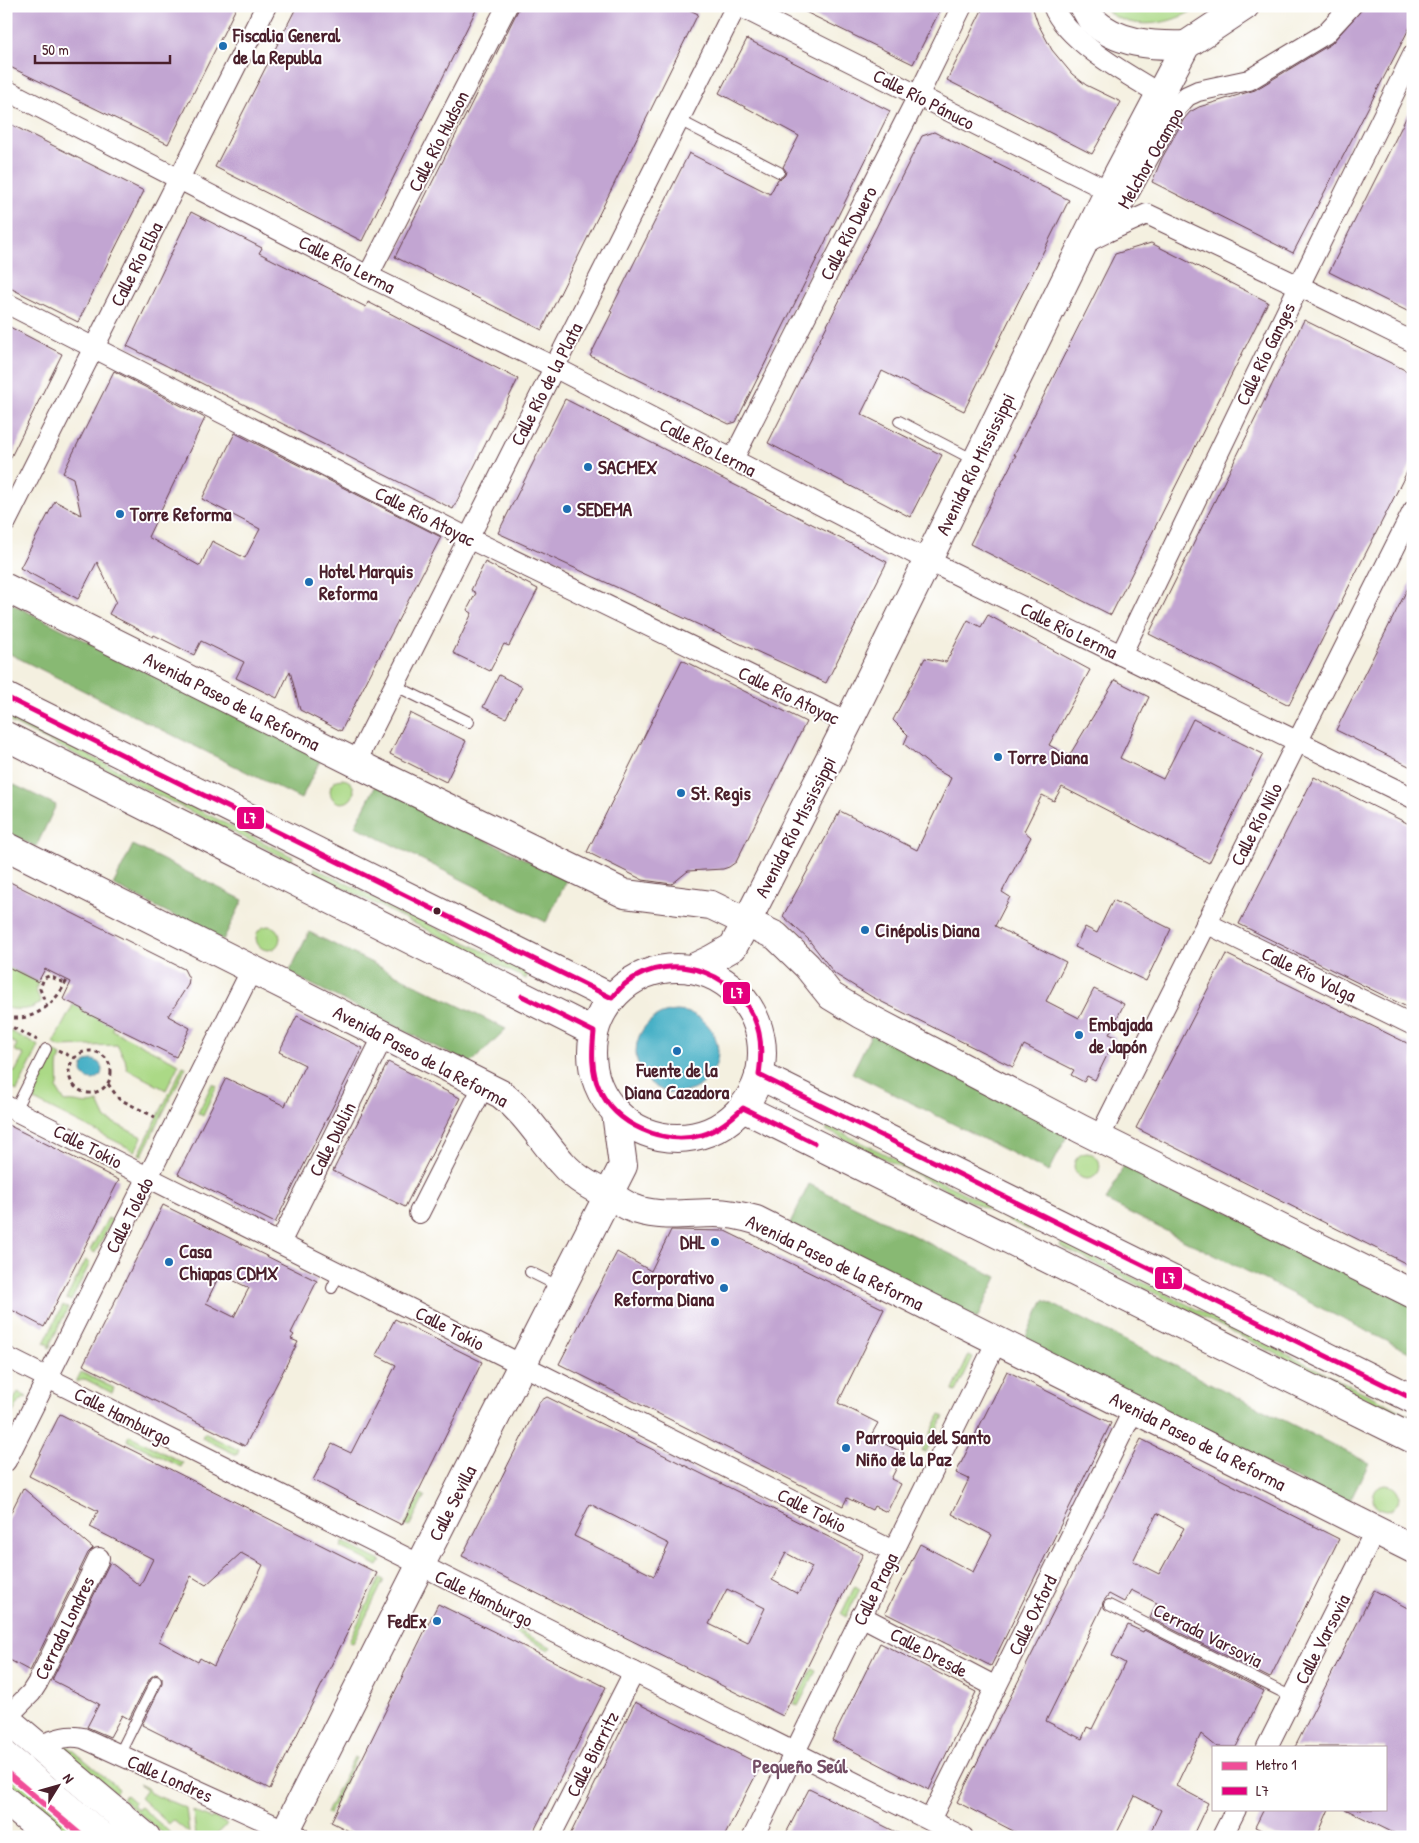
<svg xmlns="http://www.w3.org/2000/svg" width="1419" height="1843" font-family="'Patrick Hand',sans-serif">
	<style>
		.green { fill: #abd986; stroke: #7a7c58 }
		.forest { fill: #88b973; stroke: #696c4f }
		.water { fill: #47b0c6; stroke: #486878 }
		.building { fill: #c2a5d2; fill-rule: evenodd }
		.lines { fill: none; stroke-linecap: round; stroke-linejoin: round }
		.lane-casing { stroke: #643e46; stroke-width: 12 }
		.street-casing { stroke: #643e46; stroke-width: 22 }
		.secondary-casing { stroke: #643e46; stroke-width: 30 }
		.primary-casing { stroke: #643e46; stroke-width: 30 }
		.path { stroke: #643e46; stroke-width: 3; stroke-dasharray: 4 4; stroke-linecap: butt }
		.lane { stroke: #fff; stroke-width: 10 }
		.street { stroke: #fff; stroke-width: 20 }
		.secondary { stroke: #fff; stroke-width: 28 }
		.primary { stroke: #fff; stroke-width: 28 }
		.bus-1-casing { stroke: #fff; stroke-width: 9 }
		.bus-1 { stroke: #e5007d; stroke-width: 5 }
		.metro-1-casing { stroke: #fff; stroke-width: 10 }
		.metro-1 { stroke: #f04e98; stroke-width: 6 }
		.poi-dot { fill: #1f6fb2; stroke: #fff; stroke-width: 2 }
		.bus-dot { fill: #4a1f2b; stroke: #fff; stroke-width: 2 }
		.labels { text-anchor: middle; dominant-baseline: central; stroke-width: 4; stroke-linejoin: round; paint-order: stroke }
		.poi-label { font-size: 19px; font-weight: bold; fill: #4a1f2b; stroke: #fff; text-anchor: start }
		.street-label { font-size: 19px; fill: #4a1f2b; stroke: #fff }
		.neighbourhood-label { font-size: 20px; font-weight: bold; fill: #744e65; stroke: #fff }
		.line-badge { stroke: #fff; stroke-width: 2 }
		.badge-label { font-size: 14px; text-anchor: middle; font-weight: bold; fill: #fff }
	</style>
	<rect width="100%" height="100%" fill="#fff"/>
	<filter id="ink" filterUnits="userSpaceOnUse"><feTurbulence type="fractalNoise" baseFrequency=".02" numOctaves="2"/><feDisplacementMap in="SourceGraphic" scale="10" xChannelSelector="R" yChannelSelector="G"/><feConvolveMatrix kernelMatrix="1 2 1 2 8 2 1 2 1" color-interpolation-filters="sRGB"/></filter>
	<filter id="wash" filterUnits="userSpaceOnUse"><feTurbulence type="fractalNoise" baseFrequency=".0096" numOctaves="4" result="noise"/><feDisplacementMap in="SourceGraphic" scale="20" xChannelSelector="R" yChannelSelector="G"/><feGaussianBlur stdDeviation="1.12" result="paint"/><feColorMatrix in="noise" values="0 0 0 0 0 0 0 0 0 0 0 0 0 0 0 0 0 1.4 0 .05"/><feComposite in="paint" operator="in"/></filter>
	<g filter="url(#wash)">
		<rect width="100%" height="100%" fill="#f4f0e0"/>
		<g class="green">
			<path d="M1102,6H1200C1178,22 1143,30 1118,18C1112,16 1107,10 1102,6Z"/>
			<path d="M6,714L293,857L291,861L6,720Z"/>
			<circle cx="342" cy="791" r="12"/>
			<path d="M315,868L528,973L526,979L313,873Z"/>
			<circle cx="268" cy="938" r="12"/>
			<path d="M6,966L38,982L36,991L41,1002C33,1011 18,1010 6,1008Z"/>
			<path d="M82,988L113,1026L112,1030L179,1064L166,1090L127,1069L125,1059L117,1045L60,1047L53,1043Z"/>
			<path d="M10,1031L39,1046L17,1091L6,1086V1068L15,1072L24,1055L14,1050L17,1044L6,1039Z"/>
			<path d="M52,1051L61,1056C55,1068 61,1078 57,1089L65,1102C78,1100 85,1107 98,1102L106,1119L142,1137L135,1151L28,1097Z"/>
			<path d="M183,1066L186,1067L142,1155L139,1154Z"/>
			<path d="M212,1084L217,1086L203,1116L198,1113Z"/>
			<path d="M828,1126L1039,1230L1037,1234L826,1130Z"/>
			<circle cx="1087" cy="1166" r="13"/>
			<path d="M108,1218L112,1220L95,1253L90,1250Z"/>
			<path d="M1062,1242L1413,1417V1422L1060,1246Z"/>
			<path d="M86,1260L90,1263L71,1301L66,1299Z"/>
			<path d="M63,1305L68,1308L51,1342L50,1348L48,1347L49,1345L44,1343Z"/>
			<path d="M969,1355L973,1357L956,1392L953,1390Z"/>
			<path d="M81,1372L114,1388L112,1393L85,1379L76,1382Z"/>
			<path d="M18,1392L27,1397L19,1401L6,1426V1415Z"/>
			<path d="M940,1414L944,1416L926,1452L922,1451Z"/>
			<path d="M204,1433L239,1450L237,1455L202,1438Z"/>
			<path d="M129,1435L183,1463L181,1467L127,1440Z"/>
			<circle cx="1386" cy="1498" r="13"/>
			<path d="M421,1494L425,1496L409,1527L405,1525Z"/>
			<path d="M343,1542L381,1561L378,1566L341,1547Z"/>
			<path d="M380,1578L384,1580L353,1643L349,1641Z"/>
			<path d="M855,1586L860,1589L846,1617L841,1614Z"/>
			<path d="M509,1626L551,1647L549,1650L507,1629Z"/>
			<path d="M812,1669L816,1671L798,1706L794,1704Z"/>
			<path d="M67,1745L119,1789L115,1793L62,1748Z"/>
			<path d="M354,1757L356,1758L329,1814L326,1813Z"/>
			<path d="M6,1769L87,1837H66L6,1787Z"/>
			<path d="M139,1784L147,1788L150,1793L186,1808L189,1833L173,1820L169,1824L140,1798L146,1790Z"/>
			<path d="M126,1795L135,1803L133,1805L138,1809L141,1807L175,1837H167L122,1799Z"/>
			<path d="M193,1811L211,1819L212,1817L228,1824L214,1837H196Z"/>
		</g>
		<g class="forest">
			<path d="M6,601L321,759L301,799L6,652Z"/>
			<path d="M6,781L56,805L36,847L6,832Z"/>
			<path d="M376,785L567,880L546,922L355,826Z"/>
			<path d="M133,845L243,900L223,940L113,885Z"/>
			<path d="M309,932L506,1029L470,1064L289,973Z"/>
			<path d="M872,1033L1069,1132L1049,1172L852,1073Z"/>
			<path d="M1126,1161L1413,1304V1354L1106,1201Z"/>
			<path d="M809,1184L997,1277L977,1319L789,1226Z"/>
			<path d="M1044,1300L1369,1463L1348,1505L1023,1342Z"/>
		</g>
		<g class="water">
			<circle cx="677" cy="1052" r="41"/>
			<circle cx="92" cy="1070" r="10"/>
		</g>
		<g id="blocks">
			<g class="building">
				<path d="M6,6H237L168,144L6,65Z"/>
				<path d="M297,6H478L362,241L215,167Z"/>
				<path d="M520,6H682L698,14L542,330L395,257Z"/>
				<path d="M793,6H942L913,64Z"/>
				<path d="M984,6H1032L1038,24L1052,50L1072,74L1086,85L1121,102L1092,154L947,80Z"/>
				<path d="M1365,6H1413V21L1293,253L1152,182L1162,158L1184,119L1190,112L1199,107L1255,90L1331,44Z"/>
				<path d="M747,39L890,111L736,422L729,424L590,356L612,312L610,311L689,153L770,194L778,179L782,178L785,175L786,171L783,167L799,136L719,93Z"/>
				<path d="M1413,104V314L1329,272Z"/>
				<path d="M6,122L144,191L78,322L6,286Z"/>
				<path d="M934,132L1069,200L964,411L882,371L871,394L861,414L942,455L910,517L768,443L922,136Z"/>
				<path d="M191,212L262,248L259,253L366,307L368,302L518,379L453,509L127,346Z"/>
				<path d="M1151,243L1268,302L1111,615L970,544L999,486H1000L1016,455H1014L1115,254Z"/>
				<path d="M1304,320L1413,374V460L1289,705L1149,634Z"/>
				<path d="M6,325L62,354L6,467Z"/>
				<path d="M114,371L205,418L148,537L200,566L212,541L245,558L260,529L202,499L235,433L441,537L341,731L300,710L290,671L277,698L236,678L244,662L201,641L194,655L154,635L153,637L109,614L116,601L97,562L78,599L20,568L55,501L81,515L73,478L63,473Z"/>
				<path d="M565,399L887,562L826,683L498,533Z"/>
				<path d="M485,562L538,589L509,646L504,644L490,671L453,653L472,613L467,610L476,593L471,590Z"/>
				<path d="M1413,578V768L1336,730Z"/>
				<path d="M988,615L1090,670L1049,745L1069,756L1115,680L1149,697L1120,758L1163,779L1193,719L1263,754L1209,863L1062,787L1054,801L1042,795L1024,831L1031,837L1002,892L1010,897L995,926L1066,962L1046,1001L1079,1018L1094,989L1124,1004L1109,1034L1116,1037L1095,1080L1087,1076L1084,1082L1071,1075L1074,1070L1024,1045L1013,1067L872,997L835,974L808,939L783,916L840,811L917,850L951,778L935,769L904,744L908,735L893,720L925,658L946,662L968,620L981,627Z"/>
				<path d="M682,660L806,722L736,862L729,867L723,869L688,871L672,884L643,880L587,852Z"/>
				<path d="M499,675L522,687L506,718L483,707Z"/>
				<path d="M410,713L466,741L446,782L390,754Z"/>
				<path d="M1314,777L1413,826V1010L1239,924Z"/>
				<path d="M6,880L184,969L189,979L188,985L168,1016L190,1028L176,1057L82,1011L83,1009L63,999L71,982L45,969L38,982L6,966Z"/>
				<path d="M1113,900L1171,929L1146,981L1075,947L1085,927L1097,933Z"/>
				<path d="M1226,954L1413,1046V1267L1136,1128Z"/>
				<path d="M297,1016L362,1048L275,1223L178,1174L226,1078L285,1106L305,1065L279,1052Z"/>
				<path d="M388,1062L460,1098L405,1207L333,1171Z"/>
				<path d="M6,1124L119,1180L44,1327L6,1307Z"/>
				<path d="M163,1205L317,1281L291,1333L294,1335L291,1339L298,1342L245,1446L83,1365ZM220,1274L249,1288L234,1317L206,1303Z"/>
				<path d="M671,1230L725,1231L884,1309L838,1403L878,1423L870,1437L904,1453L891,1479L901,1484L887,1512L874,1506L872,1510L847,1498L843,1506L559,1364L617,1252L651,1271Z"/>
				<path d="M395,1319L482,1362L402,1525L313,1480L332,1444L351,1453L396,1365L376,1355Z"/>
				<path d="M1007,1371L1111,1423L991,1666L885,1613L920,1544L973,1572L992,1535L952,1514L969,1479L956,1473Z"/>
				<path d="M547,1397L863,1554L783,1716L462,1556L540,1401ZM590,1504L669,1544L654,1576L574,1536ZM786,1553L812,1567L798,1594L772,1580ZM727,1589L765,1608L748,1643L709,1624Z"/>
				<path d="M60,1414L377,1573L270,1789L142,1725L162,1684V1678L159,1675L155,1674L150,1678L129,1719L122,1715L110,1737L87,1727L99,1704L52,1680L110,1562L140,1586L153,1559L90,1527L98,1511L29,1476ZM241,1553L263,1565L214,1666L200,1658L198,1662L159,1641L191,1576L206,1585Z"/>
				<path d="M1141,1439L1339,1539L1270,1678L1150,1618L1157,1603L1131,1590L1124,1602L1109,1594L1103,1602L1102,1607L1046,1721L1082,1739L1087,1727L1092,1729L1125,1663L1112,1656L1128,1625L1143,1632L1144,1630L1264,1691L1236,1747H1217L1201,1734L1176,1786L1208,1803L1192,1837H1148L1161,1810L1135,1796L1115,1837H1025L957,1802ZM1157,1513L1184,1528L1159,1574L1133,1561Z"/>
				<path d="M23,1488L93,1548L88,1553L30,1671L6,1658V1522Z"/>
				<path d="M1374,1590L1413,1611V1837H1402L1345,1809H1385V1747H1295Z"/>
				<path d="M438,1604L606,1687L531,1837H361L331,1822Z"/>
				<path d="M880,1643L976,1692L929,1790L832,1740Z"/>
				<path d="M635,1702L761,1765L724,1837H569Z"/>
				<path d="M809,1789L854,1811L906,1837H784Z"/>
				<path d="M1264,1809H1329L1317,1837H1276L1255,1827Z"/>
			</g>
		</g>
	</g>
	<g filter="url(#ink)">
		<use href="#blocks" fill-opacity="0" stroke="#643e46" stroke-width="1"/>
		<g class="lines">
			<defs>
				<g id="lane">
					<path d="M679,120L779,172"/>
					<path d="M899,421L976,461"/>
					<path d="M394,685L469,722"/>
					<path d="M15,1110L46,1049"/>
					<path d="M530,1272L560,1287"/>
					<path d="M332,1288L339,1273"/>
					<path d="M1109,1605L1292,1697"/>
					<path d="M119,1755L156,1681"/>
				</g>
				<g id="street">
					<path d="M739,6L1109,191"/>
					<path d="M1053,6C1066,41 1128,75 1160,94"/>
					<path d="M6,90L368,276L554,367L927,560L1413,798"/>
					<path d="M1107,232L1147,214L1299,286L1413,342"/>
					<path d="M1083,244L1107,232L1176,108L1187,96L1198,91L1249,80L1325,34L1351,6"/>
					<path d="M368,276L507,6"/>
					<path d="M6,303L468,538L848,723"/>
					<path d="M733,459L918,96L962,6"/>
					<path d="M6,522L266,6"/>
					<path d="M1121,655L1299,286L1413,55"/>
					<path d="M356,762L736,6"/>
					<path d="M1206,923L1413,1025"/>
					<path d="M6,1106L893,1551"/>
					<path d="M1099,1138L1413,511"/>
					<path d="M419,1213L484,1085"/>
					<path d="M280,1243L384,1035"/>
					<path d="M6,1357L963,1837"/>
					<path d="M6,1461L252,969"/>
					<path d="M861,1616L996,1687"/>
					<path d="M6,1718L31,1693L38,1682L99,1558"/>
					<path d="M38,1746C54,1740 66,1734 83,1738L300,1837"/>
					<path d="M1267,1747L1375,1531"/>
					<path d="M930,1820L1134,1409"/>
					<path d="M550,1837L634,1672"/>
					<path d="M753,1837L997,1341"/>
					<path d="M1222,1837L1236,1809"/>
				</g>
				<g id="secondary">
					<path d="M6,588L372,771L625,894L711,905L776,936L807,966L831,996L861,1014L1081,1129L1413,1294"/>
					<path d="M6,697L612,998"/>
					<path d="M6,736L594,1032"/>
					<path d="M6,846L501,1094C527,1114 540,1138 561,1162C576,1180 597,1190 618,1200C624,1204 631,1208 638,1210C663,1218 689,1213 715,1213C729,1213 742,1216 756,1220L1413,1549"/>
					<path d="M759,1075L1413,1399"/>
					<path d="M743,1108L1413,1439"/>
					<path d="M6,1719L146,1837"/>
				</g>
				<g id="primary">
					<path d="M1084,6C1086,10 1089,16 1092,20C1117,44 1153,46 1186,45"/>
					<circle cx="677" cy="1053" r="85"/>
					<path d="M691,969L712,959L733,947L746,923L848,723L1109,191L1186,45L1245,6"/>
					<path d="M6,1756L103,1837"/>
					<path d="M6,1801L50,1837"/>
					<path d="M120,1814L131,1837"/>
					<path d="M278,1837L286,1830L623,1166L616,1113"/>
				</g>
			</defs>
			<use href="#lane" class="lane-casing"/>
			<use href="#street" class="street-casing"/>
			<use href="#secondary" class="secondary-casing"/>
			<use href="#primary" class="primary-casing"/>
			<g class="path">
				<path d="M47,1007L40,989L44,978L49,976L65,983"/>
				<path d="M6,1017C34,1023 56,1003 67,980"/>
				<path d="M6,1024L37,1040"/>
				<path d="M58,1050L74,1058"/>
				<circle cx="90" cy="1072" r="21"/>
				<path d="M108,1084L119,1099L155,1117"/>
			</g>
			<use href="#lane" class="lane"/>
			<use href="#street" class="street"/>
			<use href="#secondary" class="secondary"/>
			<use href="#primary" class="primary"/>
			<defs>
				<g id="bus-1">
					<path d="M6,697L612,998C616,993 620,988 625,984C673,946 746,975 759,1033C762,1047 761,1061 759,1075L1413,1399"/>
					<path d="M522,996L594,1032C592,1051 591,1071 599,1088C615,1125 664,1146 702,1135C718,1130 731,1119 743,1108L814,1143"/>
				</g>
			</defs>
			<use href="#bus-1" class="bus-1-casing"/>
			<use href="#bus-1" class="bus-1"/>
			<defs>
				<path id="metro-1" d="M6,1772L83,1837"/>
			</defs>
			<use href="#metro-1" class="metro-1-casing"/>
			<use href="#metro-1" class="metro-1"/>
		</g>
	</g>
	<g class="poi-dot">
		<circle cx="223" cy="46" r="5"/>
		<circle cx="588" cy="467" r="5"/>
		<circle cx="567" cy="509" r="5"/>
		<circle cx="120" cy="514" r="5"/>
		<circle cx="309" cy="582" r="5"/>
		<circle cx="998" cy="757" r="5"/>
		<circle cx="681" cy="793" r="5"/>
		<circle cx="865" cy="930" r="5"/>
		<circle cx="1079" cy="1035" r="5"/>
		<circle cx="677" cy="1051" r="5"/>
		<circle cx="715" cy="1242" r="5"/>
		<circle cx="169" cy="1262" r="5"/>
		<circle cx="724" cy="1288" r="5"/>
		<circle cx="846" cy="1448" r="5"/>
		<circle cx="437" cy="1621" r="5"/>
	</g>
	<circle class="bus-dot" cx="437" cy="911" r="4.5"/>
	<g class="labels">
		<g class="poi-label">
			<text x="233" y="35">Fiscalia General<tspan x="233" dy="22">de la Republa</tspan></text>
			<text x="598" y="467">SACMEX</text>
			<text x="577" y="509">SEDEMA</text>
			<text x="130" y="514">Torre Reforma</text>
			<text x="319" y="571">Hotel Marquis<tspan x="319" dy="22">Reforma</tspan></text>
			<text x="1008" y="757">Torre Diana</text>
			<text x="691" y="793">St. Regis</text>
			<text x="875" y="930">Cinépolis Diana</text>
			<text x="1089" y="1024">Embajada<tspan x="1089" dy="22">de Japón</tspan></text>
			<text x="677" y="1070" text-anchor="middle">Fuente de la<tspan x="677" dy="22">Diana Cazadora</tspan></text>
			<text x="705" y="1242" text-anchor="end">DHL</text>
			<text x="179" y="1251">Casa<tspan x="179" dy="22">Chiapas CDMX</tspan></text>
			<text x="714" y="1277" text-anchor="end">Corporativo<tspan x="714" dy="22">Reforma Diana</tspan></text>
			<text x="856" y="1437">Parroquia del Santo<tspan x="856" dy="22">Niño de la Paz</tspan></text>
			<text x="427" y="1621" text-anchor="end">FedEx</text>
		</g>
		<g class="street-label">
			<text transform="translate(924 99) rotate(27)">Calle Río Pánuco</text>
			<text transform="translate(438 141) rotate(-63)">Calle Río Hudson</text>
			<text transform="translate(1150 158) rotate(-60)">Melchor Ocampo</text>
			<text transform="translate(848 233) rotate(-63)">Calle Río Duero</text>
			<text transform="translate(136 264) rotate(-63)">Calle Río Elba</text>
			<text transform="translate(347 264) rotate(27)">Calle Río Lerma</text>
			<text transform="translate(1265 354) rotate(-64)">Calle Río Ganges</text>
			<text transform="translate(546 384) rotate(-63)">Calle Río de la Plata</text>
			<text transform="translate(708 447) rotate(27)">Calle Río Lerma</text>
			<text transform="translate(975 464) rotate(-64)">Avenida Río Mississippi</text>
			<text transform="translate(425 516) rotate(27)">Calle Río Atoyac</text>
			<text transform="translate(1069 630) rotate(26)">Calle Río Lerma</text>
			<text transform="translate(789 695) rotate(26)">Calle Río Atoyac</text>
			<text transform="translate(232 701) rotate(27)">Avenida Paseo de la Reforma</text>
			<text transform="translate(1256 824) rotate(-63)">Calle Río Nilo</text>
			<text transform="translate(795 827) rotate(-63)">Avenida Río Mississippi</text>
			<text transform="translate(1309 974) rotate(26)">Calle Río Volga</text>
			<text transform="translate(421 1056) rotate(28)">Avenida Paseo de la Reforma</text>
			<text transform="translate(332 1139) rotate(-63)">Calle Dublin</text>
			<text transform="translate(88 1146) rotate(27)">Calle Tokio</text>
			<text transform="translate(129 1215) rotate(-63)">Calle Toledo</text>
			<text transform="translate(835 1262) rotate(26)">Avenida Paseo de la Reforma</text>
			<text transform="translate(450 1328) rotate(27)">Calle Tokio</text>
			<text transform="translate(123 1416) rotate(27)">Calle Hamburgo</text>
			<text transform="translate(1198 1441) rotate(27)">Avenida Paseo de la Reforma</text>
			<text transform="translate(452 1503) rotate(-63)">Calle Sevilla</text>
			<text transform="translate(812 1510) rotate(27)">Calle Tokio</text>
			<text transform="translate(875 1589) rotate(-64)">Calle Praga</text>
			<text transform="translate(484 1598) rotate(26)">Calle Hamburgo</text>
			<text transform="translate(1032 1615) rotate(-64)">Calle Oxford</text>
			<text transform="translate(64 1628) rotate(-64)">Cerrada Londres</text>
			<text transform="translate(1208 1635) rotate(27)">Cerrada Varsovia</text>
			<text transform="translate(1322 1639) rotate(-63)">Calle Varsovia</text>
			<text transform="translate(929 1652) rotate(28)">Calle Dresde</text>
			<text transform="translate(592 1754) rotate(-63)">Calle Biarritz</text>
			<text transform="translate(170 1778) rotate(24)">Calle Londres</text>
		</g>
		<g class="neighbourhood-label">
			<text x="800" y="1765">Pequeño Seúl</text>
		</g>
	</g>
	<g class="line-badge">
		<rect x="236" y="806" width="29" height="24" rx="5" fill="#e5007d"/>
		<rect x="722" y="981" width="29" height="24" rx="5" fill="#e5007d"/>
		<rect x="1154" y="1266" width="29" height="24" rx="5" fill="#e5007d"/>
	</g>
	<g class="badge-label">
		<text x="250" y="823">L7</text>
		<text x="737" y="998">L7</text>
		<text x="1169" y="1283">L7</text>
	</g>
	<rect width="1419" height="1843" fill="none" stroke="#fff" stroke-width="25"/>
	<rect x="1212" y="1746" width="175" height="65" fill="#ffffff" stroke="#b7a5aa"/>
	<rect x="1222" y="1762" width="25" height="8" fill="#f04e98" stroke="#b7a5aa"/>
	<text x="1256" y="1770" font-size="15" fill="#4a1f2b">Metro 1</text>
	<rect x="1222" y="1787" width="25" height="8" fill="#e5007d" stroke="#b7a5aa"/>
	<text x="1256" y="1796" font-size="15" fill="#4a1f2b">L7</text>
	<g transform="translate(58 1786) rotate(53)" stroke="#ffffff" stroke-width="4" paint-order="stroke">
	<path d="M0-4L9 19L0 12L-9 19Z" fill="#4a1f2b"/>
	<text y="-8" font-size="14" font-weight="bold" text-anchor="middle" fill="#4a1f2b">N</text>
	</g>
	<path d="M35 55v8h135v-8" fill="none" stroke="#4a1f2b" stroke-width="2.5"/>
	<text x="42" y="55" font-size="15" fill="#4a1f2b" stroke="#ffffff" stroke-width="4" paint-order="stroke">50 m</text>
</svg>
